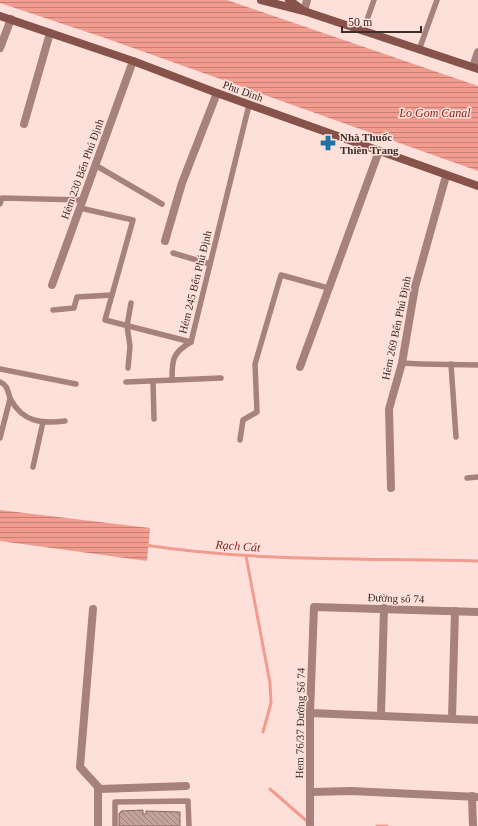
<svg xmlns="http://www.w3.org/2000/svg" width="478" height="826" font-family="Georgia,serif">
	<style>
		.water { fill: url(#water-rules) }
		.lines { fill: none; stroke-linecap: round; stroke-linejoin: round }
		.stream { stroke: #f19c8f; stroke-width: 3 }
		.building { fill: url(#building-back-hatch); stroke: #876762 }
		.lane { stroke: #a7827c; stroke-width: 5.5 }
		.street { stroke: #a7827c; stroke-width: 8 }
		.secondary { stroke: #86524a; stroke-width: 8 }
		.labels { text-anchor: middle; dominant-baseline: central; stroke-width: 3; stroke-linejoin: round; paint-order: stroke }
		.street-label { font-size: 11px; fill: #3b2d2a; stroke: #fee0db }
		.poi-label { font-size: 11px; font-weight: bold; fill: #3b2d2a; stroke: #fee0db; text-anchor: start }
		.water-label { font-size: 12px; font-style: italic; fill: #832118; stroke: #fee0db }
	</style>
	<defs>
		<pattern id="water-rules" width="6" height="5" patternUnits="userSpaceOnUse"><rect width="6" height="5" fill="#f19c8f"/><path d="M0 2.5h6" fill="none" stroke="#c48075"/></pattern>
		<pattern id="building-back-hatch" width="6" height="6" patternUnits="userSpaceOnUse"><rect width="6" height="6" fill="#c4a29c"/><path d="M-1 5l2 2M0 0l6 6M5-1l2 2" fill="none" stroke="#a0847f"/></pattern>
	</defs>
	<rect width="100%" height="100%" fill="#fee0db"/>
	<g class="water">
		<path d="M0,0H227L478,86V171L105,38L0,3Z"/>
		<path d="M0,510L150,528L147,561L0,541Z"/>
	</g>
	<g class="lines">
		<g class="stream">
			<path d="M145,545C255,562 367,558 478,561"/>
			<path d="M246,556L270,683L271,703L263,732"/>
			<path d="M270,789L309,823"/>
			<path d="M377,826H387"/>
		</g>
	</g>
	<path class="building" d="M143,810V814H146V811L180,812V826H119V813H121V811Z"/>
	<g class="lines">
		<g class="lane">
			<path d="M363,31L374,0"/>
			<path d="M419,50L437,0"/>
			<path d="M95,165L162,204"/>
			<path d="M0,204L2,198L83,200"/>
			<path d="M80,208L133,220L105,320L191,342L249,105"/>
			<path d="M173,253L210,264"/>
			<path d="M53,310L74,308L77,297L112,295"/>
			<path d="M402,363C427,365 452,364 478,365"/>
			<path d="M451,364L456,437"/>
			<path d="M128,368L130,346L127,326L131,303"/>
			<path d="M0,369L76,384"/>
			<path d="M172,380C172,360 172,353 191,342"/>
			<path d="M153,381L154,419"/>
			<path d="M0,382C9,386 7,392 11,400C23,422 42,424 65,421"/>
			<path d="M126,382L221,378"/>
			<path d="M0,438L10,399"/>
			<path d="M240,440L243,420L257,412L255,364L281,275L328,288"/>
			<path d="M33,467L43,422"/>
			<path d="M467,478L478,477"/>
			<path d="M115,826V802L188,801L189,826"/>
		</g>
		<g class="street">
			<path d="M304,11L307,0"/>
			<path d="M0,48L11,19"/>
			<path d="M473,67L478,52"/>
			<path d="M24,124L50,33"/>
			<path d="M165,241L182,183L217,93"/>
			<path d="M52,285L133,61"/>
			<path d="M300,367L379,151"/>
			<path d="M391,488L389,409L402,363L415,287L446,176"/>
			<path d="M93,609L80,767L100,789L186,786"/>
			<path d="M478,612L314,607L310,713V792L351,791L478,797"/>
			<path d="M310,713L478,720"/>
			<path d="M381,715L384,608"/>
			<path d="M452,718L455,611"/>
			<path d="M472,796L473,826"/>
			<path d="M98,826V788"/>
			<path d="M310,826V792"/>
		</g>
		<g class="secondary">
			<path d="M261,0L304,11L478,69"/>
			<path d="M289,0L300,8"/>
			<path d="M0,16L133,61L217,93L478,186"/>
		</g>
	</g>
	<defs>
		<symbol id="pharmacy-bare" viewBox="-9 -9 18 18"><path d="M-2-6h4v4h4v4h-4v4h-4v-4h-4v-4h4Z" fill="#1f74a4" stroke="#fee0db" stroke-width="2.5" paint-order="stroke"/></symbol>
	</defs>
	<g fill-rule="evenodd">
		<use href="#pharmacy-bare" x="317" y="132" width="22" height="22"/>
	</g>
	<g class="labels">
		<g class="street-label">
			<text transform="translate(243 91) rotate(20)">Phu Dinh</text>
			<text transform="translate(82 169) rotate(-70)">Hẻm 230 Bến Phú Định</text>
			<text transform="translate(195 282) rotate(-76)">Hẻm 245 Bến Phú Định</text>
			<text transform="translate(396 328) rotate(-78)">Hẻm 269 Bến Phú Định</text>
			<text transform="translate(396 598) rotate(2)">Đường số 74</text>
			<text transform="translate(300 723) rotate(-89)">Hem 76/37 Đường Số 74</text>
		</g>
		<g class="poi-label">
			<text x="340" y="137">Nhà Thuốc<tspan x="340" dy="13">Thiên Trang</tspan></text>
		</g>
		<g class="water-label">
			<text x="435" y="113">Lo Gom Canal</text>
			<text transform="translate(238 546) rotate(4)">Rạch Cát</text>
		</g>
	</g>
	<path d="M342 26v6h79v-6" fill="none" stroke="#3b2d2a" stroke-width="2"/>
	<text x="348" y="26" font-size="12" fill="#3b2d2a" stroke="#fee0db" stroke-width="3" paint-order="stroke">50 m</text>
</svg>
